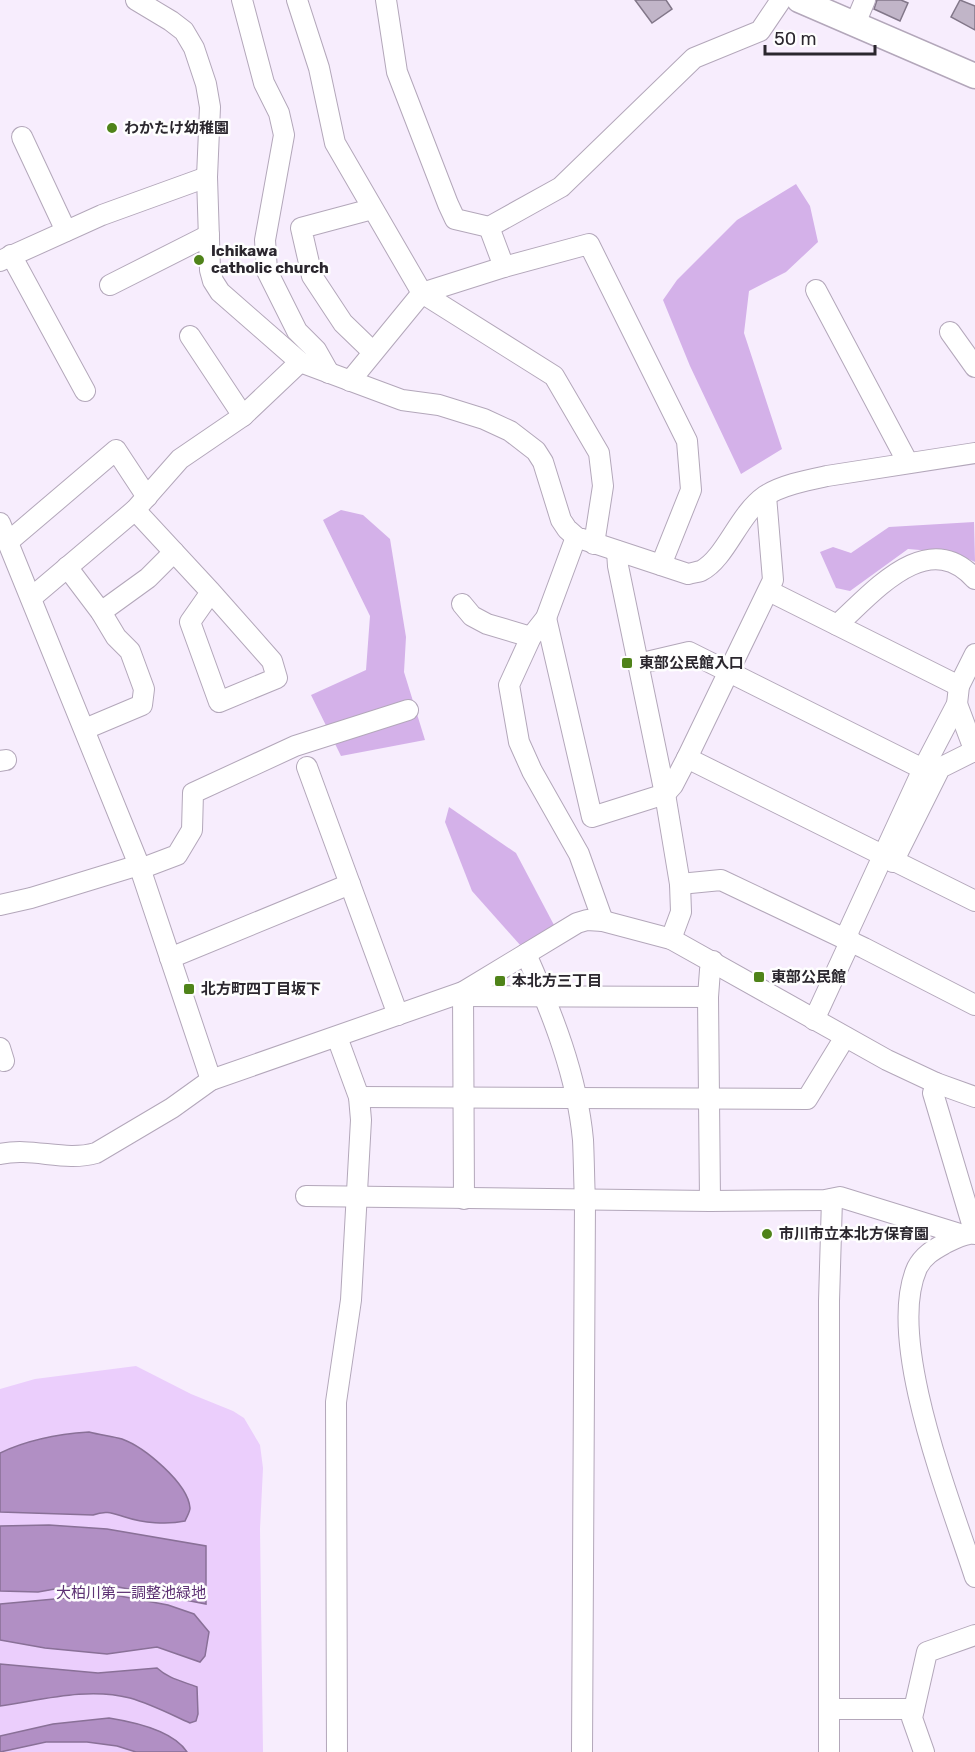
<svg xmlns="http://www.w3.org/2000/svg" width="975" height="1752" font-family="Rubik,'Noto Sans JP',sans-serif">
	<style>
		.green { fill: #ebcefc }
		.forest { fill: #d4b1e9 }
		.water { fill: #b18fc4; stroke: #897097; stroke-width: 1.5 }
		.building { fill: #c1b5c8; stroke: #827789; stroke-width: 1.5 }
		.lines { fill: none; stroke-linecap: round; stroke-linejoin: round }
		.minor-casing { stroke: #b3a7ba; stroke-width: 22 }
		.major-casing { stroke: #b3a7ba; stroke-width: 27 }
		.minor { stroke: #fff; stroke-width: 20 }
		.major { stroke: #fff; stroke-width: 24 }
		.poi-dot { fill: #4f8319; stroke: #fefefe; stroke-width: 2 }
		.labels { text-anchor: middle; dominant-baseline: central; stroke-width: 5; stroke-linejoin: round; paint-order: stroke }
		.poi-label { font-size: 15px; font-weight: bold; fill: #2b272e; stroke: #fefefe; text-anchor: start }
		.park-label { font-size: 15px; fill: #5d3274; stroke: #fefefe }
	</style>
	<rect width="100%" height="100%" fill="#f7edfd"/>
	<path class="green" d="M136,1366L191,1394L233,1411L244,1418L260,1445L263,1468L260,1529L263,1752H0V1389L35,1379Z"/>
	<g class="forest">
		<path d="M796,184L810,206L818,242L786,272L749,291L744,333L782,449L741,474L690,366L663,300L677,280L737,220Z"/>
		<path d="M341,510L363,515L390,539L406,637L404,672L425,740L341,756L311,695L366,670L370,616L323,520Z"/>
		<path d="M974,522L975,562L955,553L908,549L850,591L836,588L820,552L833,547L851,553L889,527Z"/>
		<path d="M449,807L516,853L554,925L521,946L472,891L445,822Z"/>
	</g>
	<g class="water">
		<path d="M89,1432C100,1435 111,1436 122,1439C144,1447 188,1483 190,1508C190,1512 187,1516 185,1521C167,1525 143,1523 125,1517C112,1513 106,1510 93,1515L0,1512V1453C27,1440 59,1434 89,1432Z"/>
		<path d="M49,1525L107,1529L206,1546V1604L108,1585L72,1586L38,1592L0,1591V1526Z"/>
		<path d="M109,1594L168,1605L194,1614L209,1632L205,1656L200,1662L157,1647L107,1654L45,1648L0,1640V1604Z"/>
		<path d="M0,1664L98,1673L157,1668C169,1679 182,1681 197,1687L198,1714L196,1721L190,1723C170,1714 151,1704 130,1698C87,1687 42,1700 0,1706Z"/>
		<path d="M109,1718C134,1722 173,1730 187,1752H136L117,1746L87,1742H46L0,1752V1736L53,1724Z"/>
	</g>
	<g class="building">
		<path d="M635,0H666L672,9L652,23Z"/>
		<path d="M877,0H901L908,3L900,21L874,9Z"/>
		<path d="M960,0L975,6V30L951,17Z"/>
	</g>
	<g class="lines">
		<defs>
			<g id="minor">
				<path d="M136,0L171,21L184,31L194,48L206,84L210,107L207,177L210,270L213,281L220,292L300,362L402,400L439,405L484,419L510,431L536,451L543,462L561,520L567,529L576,537L688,574C692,573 697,572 701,571C726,558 738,515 765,496C782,485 808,480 827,476L975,453"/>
				<path d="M242,0L264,83L279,113L284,135L265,240L267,271L297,331L316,350L329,373"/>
				<path d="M297,0L319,68L335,143L422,293L554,376L599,453L603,486L594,544"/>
				<path d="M386,0L397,72L448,204L455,219L489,227L561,187L694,58L760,31L781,0"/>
				<path d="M855,24L865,0"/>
				<path d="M22,137L66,231"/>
				<path d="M372,209L301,228L312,276L343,323L373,352"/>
				<path d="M489,227L504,267"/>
				<path d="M11,255L85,391"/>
				<path d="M0,261L102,215L207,177"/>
				<path d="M110,285L209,235"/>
				<path d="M816,290L908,463"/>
				<path d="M950,332L975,367"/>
				<path d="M190,336L243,416"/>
				<path d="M350,381L422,293L504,267L589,244L687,441L691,490L661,565"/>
				<path d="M135,510L211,592L272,661L277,678L219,702L190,622L211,592"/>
				<path d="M0,523L139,865L211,1080"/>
				<path d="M576,537L546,618L531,637L509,685L519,742L532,771L579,854L603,921"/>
				<path d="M8,542L116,450L147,497"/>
				<path d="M617,551L618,566L665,794L680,884L681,912L671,939"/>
				<path d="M67,567L101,612L116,637L130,651L144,689L142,705L85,729"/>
				<path d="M769,591L959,686"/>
				<path d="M31,598L135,510L180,459L243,416L300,362"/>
				<path d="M462,604L472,616L487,624L531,637"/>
				<path d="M101,612L148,578L174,552"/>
				<path d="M546,618L592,817L665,794L673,785L687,758L773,580L766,496"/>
				<path d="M837,625C873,593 927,526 975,579"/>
				<path d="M638,664L689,652L923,769"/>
				<path d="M957,704L975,752"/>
				<path d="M687,758L975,901"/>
				<path d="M0,761L6,760"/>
				<path d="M307,767L398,1015"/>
				<path d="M893,862L940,768L974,751"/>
				<path d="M140,869L177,855L192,830L193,793L295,746L408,710"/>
				<path d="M680,884L721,880L864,948L975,1005"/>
				<path d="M0,905L31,898L139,865"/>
				<path d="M526,954C552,1013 577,1075 583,1140C584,1160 584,1180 585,1201L582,1752"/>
				<path d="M170,958L350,884"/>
				<path d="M463,992L464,1199"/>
				<path d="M463,996L708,997"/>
				<path d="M814,1020L850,942L848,932L923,769L957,704L959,686L975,654"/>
				<path d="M337,1037L359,1097L361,1120L351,1300L336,1402L337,1752"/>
				<path d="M0,1048L4,1061"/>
				<path d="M936,1083L933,1093L975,1234"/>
				<path d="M359,1097L807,1099L845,1037"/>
				<path d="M0,1154C33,1147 64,1162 96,1153L172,1108L211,1080L463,992L577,923L587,920L603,921L671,939L887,1060L936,1083L975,1097"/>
				<path d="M306,1196L710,1201L825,1200L840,1197L963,1235"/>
				<path d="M710,1201L708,997L710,970L713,961"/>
				<path d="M969,1234C960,1235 952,1240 944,1244C933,1250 923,1256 917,1268C885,1340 951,1502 975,1577"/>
				<path d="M829,1709H914"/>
				<path d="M829,1752V1301L832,1199"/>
				<path d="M924,1752L912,1718L927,1652L975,1635"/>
			</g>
			<path id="major" d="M799,0L975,76"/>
		</defs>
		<use href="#minor" class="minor-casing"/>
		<use href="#major" class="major-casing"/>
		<use href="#minor" class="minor"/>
		<use href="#major" class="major"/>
	</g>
	<g class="poi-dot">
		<circle cx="112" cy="128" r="6"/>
		<circle cx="199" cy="260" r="6"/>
		<rect x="621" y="657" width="12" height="12" rx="3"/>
		<rect x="753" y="971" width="12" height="12" rx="3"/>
		<rect x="494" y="975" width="12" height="12" rx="3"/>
		<rect x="183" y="983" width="12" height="12" rx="3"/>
		<circle cx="767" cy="1234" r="6"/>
	</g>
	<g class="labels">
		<g class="poi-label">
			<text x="124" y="128">わかたけ幼稚園</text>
			<text x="211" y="251">Ichikawa<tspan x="211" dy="17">catholic church</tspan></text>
			<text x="639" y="663">東部公民館入口</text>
			<text x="771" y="977">東部公民館</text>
			<text x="512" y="981">本北方三丁目</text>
			<text x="201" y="989">北方町四丁目坂下</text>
			<text x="779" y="1234">市川市立本北方保育園</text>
		</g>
		<g class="park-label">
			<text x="131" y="1593">大柏川第一調整池緑地</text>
		</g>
	</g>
	<path d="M765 45v9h110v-9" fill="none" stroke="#2b272e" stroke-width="3"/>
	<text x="774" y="45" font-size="18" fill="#2b272e" stroke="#fefefe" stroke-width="4.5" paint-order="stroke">50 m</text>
</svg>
